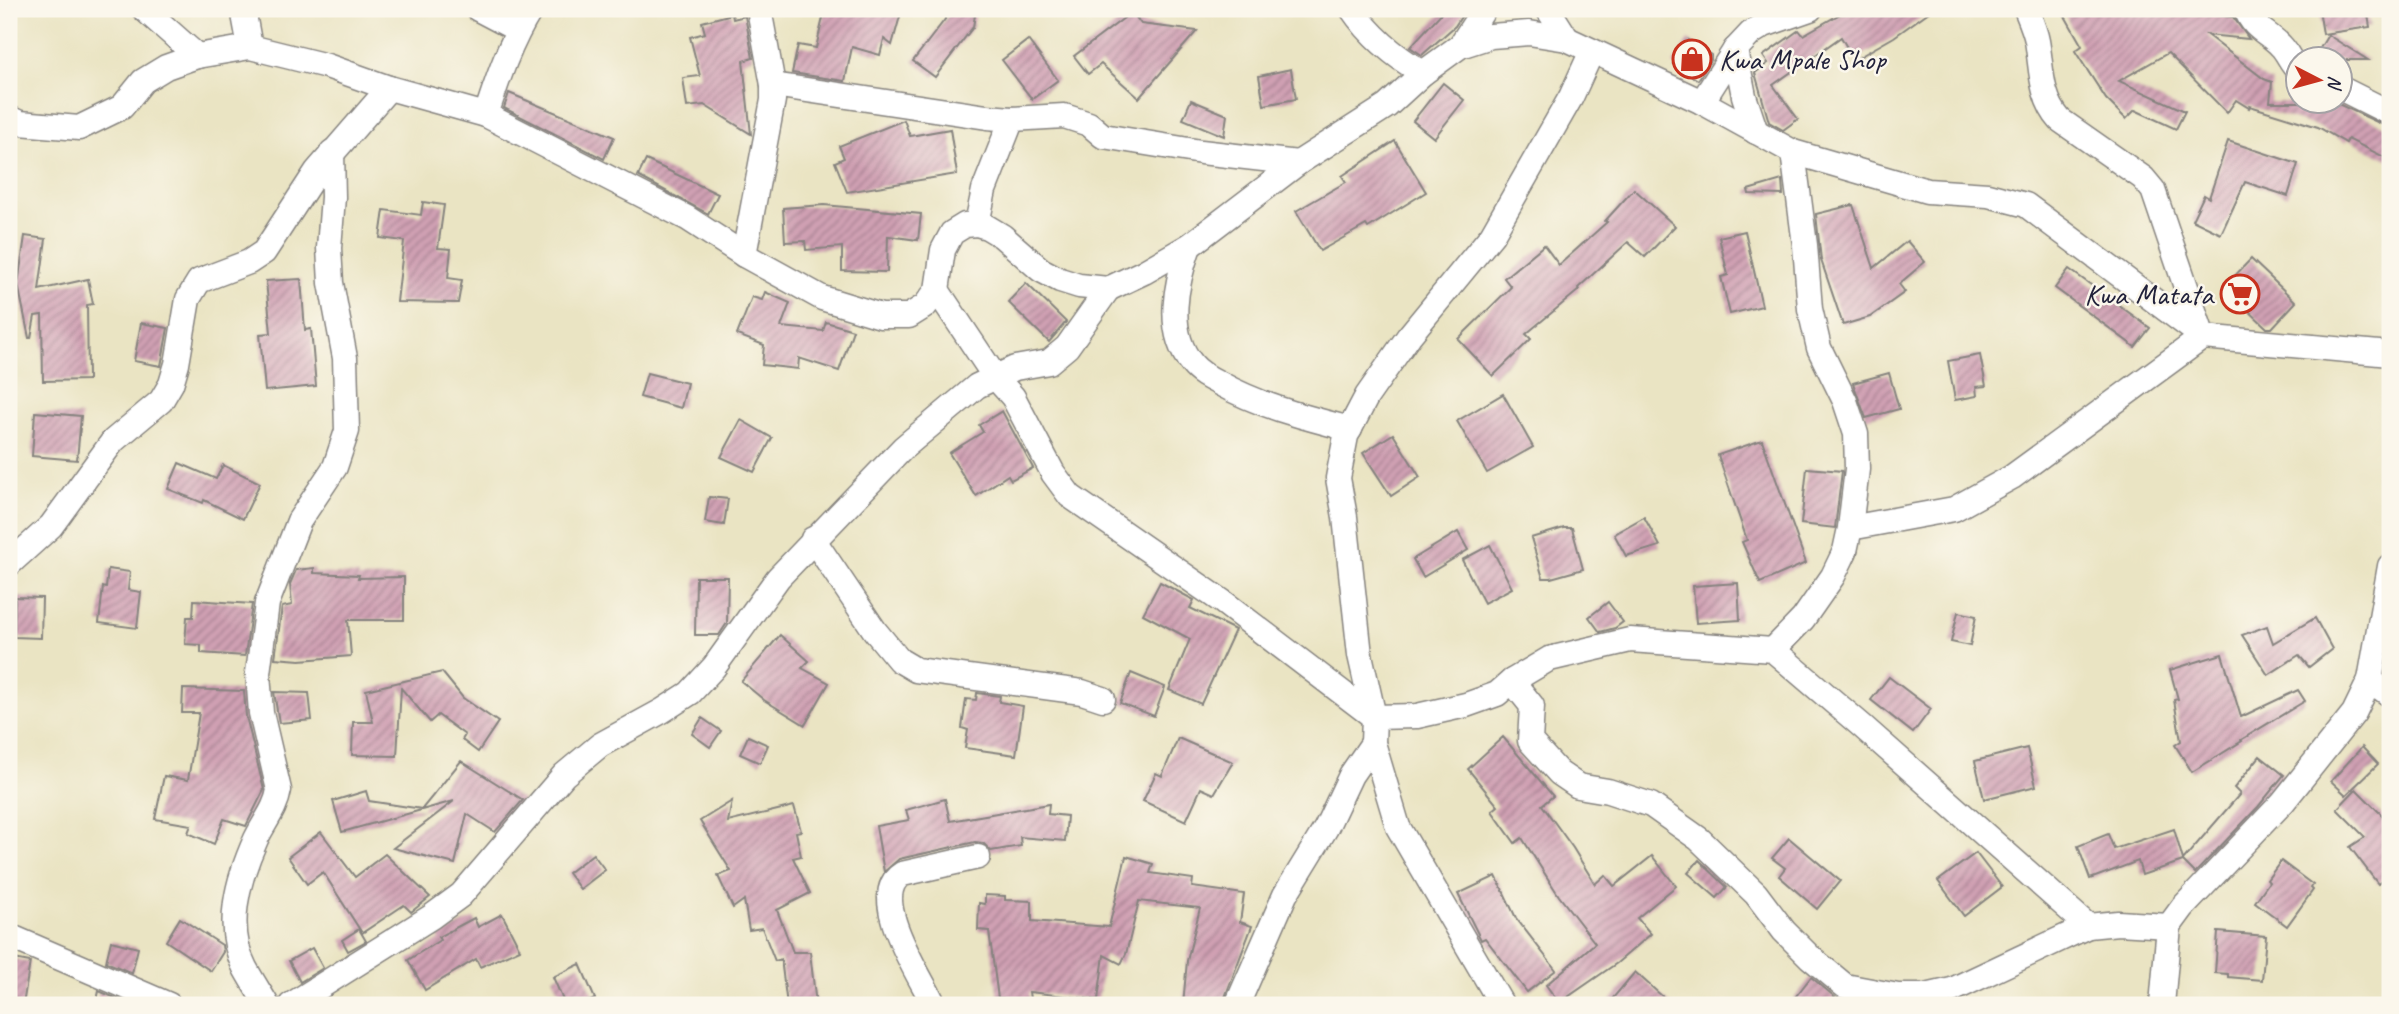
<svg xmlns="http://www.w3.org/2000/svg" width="2399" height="1014" font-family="Caveat,sans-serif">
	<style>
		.building { fill: url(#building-hatch) }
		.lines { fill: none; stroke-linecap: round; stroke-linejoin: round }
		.street-casing { stroke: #86837f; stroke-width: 27 }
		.street { stroke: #fff; stroke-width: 24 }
		.labels { text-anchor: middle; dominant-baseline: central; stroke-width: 5; stroke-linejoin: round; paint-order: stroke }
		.poi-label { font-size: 30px; fill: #22223b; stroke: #fbf7ec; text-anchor: start }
	</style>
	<defs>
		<pattern id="building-hatch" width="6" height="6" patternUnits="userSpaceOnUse" patternTransform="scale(1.75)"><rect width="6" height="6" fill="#d0a0b3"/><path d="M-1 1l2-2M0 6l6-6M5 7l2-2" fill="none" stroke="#a88293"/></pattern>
	</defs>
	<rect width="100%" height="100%" fill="#fbf7ec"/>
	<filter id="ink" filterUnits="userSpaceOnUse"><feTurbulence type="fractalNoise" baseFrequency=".0143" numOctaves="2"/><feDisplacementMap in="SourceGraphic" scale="14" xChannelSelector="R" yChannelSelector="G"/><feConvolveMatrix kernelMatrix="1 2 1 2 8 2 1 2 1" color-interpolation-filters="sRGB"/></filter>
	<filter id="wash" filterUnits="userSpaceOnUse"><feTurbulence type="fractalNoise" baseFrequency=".00686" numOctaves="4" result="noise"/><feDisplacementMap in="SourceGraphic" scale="28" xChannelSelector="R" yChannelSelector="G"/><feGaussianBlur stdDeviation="1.57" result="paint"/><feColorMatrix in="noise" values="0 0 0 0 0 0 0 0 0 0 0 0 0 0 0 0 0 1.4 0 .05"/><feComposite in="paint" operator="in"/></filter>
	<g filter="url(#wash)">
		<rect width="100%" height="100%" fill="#eae4c3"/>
		<g id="blocks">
			<g class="building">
				<path d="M825,9H902L892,45L884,39L880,55L852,47L845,81L792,73L798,45L816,48Z"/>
				<path d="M953,9H976L973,27L935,77L913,61Z"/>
				<path d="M1445,9H1466L1455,26L1422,55L1410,47Z"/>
				<path d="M1849,9H1933L1894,37L1854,60L1841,37L1773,85L1798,119L1783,130L1769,122L1755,73L1768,63L1763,56L1799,30L1803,35Z"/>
				<path d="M2061,9H2213L2217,15L2233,17L2249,39L2207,35L2264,79L2272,82L2270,102H2334L2390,128V160L2348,139L2346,143L2318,127L2250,106L2249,108L2236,100L2227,113L2168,53L2119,81L2185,111L2176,129L2135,110L2126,119L2106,99L2075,51L2082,46Z"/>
				<path d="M2319,9H2367L2370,27L2323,34Z"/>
				<path d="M1132,12L1141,24L1197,31L1139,98L1101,64L1088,74L1074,56Z"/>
				<path d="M732,14L733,19L745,16L753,58L743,61L751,134L704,105L687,107L683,78L700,76L690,37L705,33L702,22Z"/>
				<path d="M2328,35L2368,60H2313Z"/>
				<path d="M1028,40L1058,80L1032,99L1002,60Z"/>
				<path d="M1688,40L1711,55V60L1698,80L1673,64Z"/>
				<path d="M1291,69L1296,99L1264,105L1259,76Z"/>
				<path d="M1443,83L1464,100L1434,138L1413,121Z"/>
				<path d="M509,93L614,137L604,159L504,108Z"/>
				<path d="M1191,100L1227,115L1224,136L1183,119Z"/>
				<path d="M904,120L910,136L950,129L957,174L847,192L835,162L844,158L839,146Z"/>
				<path d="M1395,141L1426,192L1368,228L1366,225L1320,251L1296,211L1346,182L1342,176Z"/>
				<path d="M2228,141L2298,164L2288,196L2245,182L2221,234L2192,220L2204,195L2209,198Z"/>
				<path d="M646,160L718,194L708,214L638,176Z"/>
				<path d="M1782,180L1783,195L1749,194L1748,190Z"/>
				<path d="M1634,189L1675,226L1645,257L1628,242L1578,288L1579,290L1526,334L1531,339L1493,376L1458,339L1511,287L1504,278L1544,245L1559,265L1607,222L1605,221Z"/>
				<path d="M423,202L444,205L438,248L451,249L448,278L462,280L458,303L397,302L404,241L380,238L384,210L421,215Z"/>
				<path d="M824,205L921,214L918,240L888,236L887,272L842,271V247L806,250L805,241L785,242L783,208Z"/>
				<path d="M1853,205L1874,268L1907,241L1925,262L1899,284L1905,292L1870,317L1843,325L1821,260L1816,214Z"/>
				<path d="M1745,231L1762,306L1730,314L1721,277L1728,275L1719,237Z"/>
				<path d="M25,236L46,239L39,290L88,279L93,304L87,305L88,380L43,381L42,315L35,316L31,338H29L18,284Z"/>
				<path d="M2251,259L2296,302L2272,328H2267L2224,287Z"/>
				<path d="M2069,269L2150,328L2135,347L2055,288Z"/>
				<path d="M301,279L305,330L311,329L316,386L265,391L260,334L271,333L266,281Z"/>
				<path d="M1026,283L1066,322L1049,342L1008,302Z"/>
				<path d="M765,292L790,303L781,327L823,331L826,322L853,330L839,371L799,358L798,369L762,365L764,345L737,335L752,297L762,300Z"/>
				<path d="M141,323L168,328L161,366L134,361Z"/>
				<path d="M1980,355L1986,386L1976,387L1977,396L1955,400L1948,361Z"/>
				<path d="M647,373L687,383L681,408L640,397Z"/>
				<path d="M1889,373L1899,409L1866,418L1853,383Z"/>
				<path d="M1503,394L1533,447L1487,473L1457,421Z"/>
				<path d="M1002,411L1033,468L1011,480L1008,475L976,496L949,453L983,432L979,425Z"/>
				<path d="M35,412L81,416L77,460L32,456Z"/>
				<path d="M741,420L772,438L754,472L721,457Z"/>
				<path d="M1393,434L1420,477L1391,496L1363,453Z"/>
				<path d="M1762,440L1806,563L1760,583L1742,542L1747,540L1718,455Z"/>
				<path d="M179,463L216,479L223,465L260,483L243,519L204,500L203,503L168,489Z"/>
				<path d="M1807,468L1842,471L1835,528L1801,524Z"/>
				<path d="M709,497L728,499L724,525L705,522Z"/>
				<path d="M1644,517L1660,546L1626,556L1614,534Z"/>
				<path d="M1564,528H1572L1583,569L1551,578H1543L1531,538Z"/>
				<path d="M1458,532L1468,550L1423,577L1413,559Z"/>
				<path d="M1490,545L1512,588L1484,603L1462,560Z"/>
				<path d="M314,568V573L359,575L358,578L404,577V620H348L351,656L300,660L275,658L282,607L292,605L290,584L296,570Z"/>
				<path d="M108,569L130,572L128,590L141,592L137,628L99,623L103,587L106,588Z"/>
				<path d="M696,577H728L727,623L719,635H695Z"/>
				<path d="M1160,582L1194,600L1190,608L1235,630L1201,704L1169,690L1190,639L1143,614Z"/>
				<path d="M1738,583L1740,620L1696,623L1693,586Z"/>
				<path d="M15,597L42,598L41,638L14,637Z"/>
				<path d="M194,600L252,604L245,656L201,653V645L185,644L187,617H193Z"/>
				<path d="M1608,602L1623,622L1615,628L1600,632L1589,617Z"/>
				<path d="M1958,612L1976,616L1970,646L1951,642Z"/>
				<path d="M2315,618L2332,649L2309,667L2299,655L2268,675L2242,635L2267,626L2273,643Z"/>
				<path d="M780,635L809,661L802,668L829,683L805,725L764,700L741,681Z"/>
				<path d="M2222,654L2241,717L2298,690L2305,701L2241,740L2242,741L2192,772L2175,745L2181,741L2174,700L2178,699L2170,670Z"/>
				<path d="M442,672L463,698L498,722L478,752L462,740L465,735L438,715L430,722L401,688L397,756L352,755L353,722H373L366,690Z"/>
				<path d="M1131,673L1165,687L1154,716L1120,703Z"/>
				<path d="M1889,677L1931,709L1913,733L1871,700Z"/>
				<path d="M183,689L244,691L246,716L264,790L246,826L224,819L214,844L188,833L191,825L155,819L164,776L188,780L199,713H182Z"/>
				<path d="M274,692L309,693L312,720L279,723Z"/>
				<path d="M977,693L1000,696L999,702L1023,706L1016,755L965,748L968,730L962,728L966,699L976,700Z"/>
				<path d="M702,718L721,731L710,747L692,734Z"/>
				<path d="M748,736L768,745L760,763L740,754Z"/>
				<path d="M1503,737L1553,796L1542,805L1573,848L1595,884L1605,875L1614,886L1652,856L1676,886L1637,918L1651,934L1617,963L1559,1003L1546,985L1595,943L1559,896L1522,838L1515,843L1492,811L1498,806L1468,769Z"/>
				<path d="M1178,738L1233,762L1214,794L1201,788L1186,821L1143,801L1156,773L1162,776Z"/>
				<path d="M2362,747L2378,764L2346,795L2331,781Z"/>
				<path d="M2027,748L2036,786L1984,799L1975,761Z"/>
				<path d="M2260,756L2284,775L2258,807L2195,873L2183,861L2142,875L2138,861L2090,879L2078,846L2108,834L2114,849L2174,829L2183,860L2240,794L2234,788Z"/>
				<path d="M461,761L523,800L495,832L467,814L455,864L393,848L454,801L342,832L333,801L366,791L369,801L422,809Z"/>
				<path d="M2356,789L2390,823V874L2378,884L2350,847L2365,837L2337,809Z"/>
				<path d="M945,799L950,821L1049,804L1048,814L1067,816L1065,841L1020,837L1021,846L991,851L983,843L975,842L899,859L884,872L876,826L909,820L906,810Z"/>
				<path d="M732,801L728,822L794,806L801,831L796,832L801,856L793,858L810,893L777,910L793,952H810L816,1005H787L781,959L775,961L762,928L749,930L744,900L733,908L718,876L731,871L700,821Z"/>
				<path d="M321,832L355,877L385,854L430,897L411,912L404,905L362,933L323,872L307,884L288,857Z"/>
				<path d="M1789,838L1840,881L1817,909L1779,876L1785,868L1772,858Z"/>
				<path d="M1976,853L2002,887L1964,916L1938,881Z"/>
				<path d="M593,854L605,870L580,889L568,873Z"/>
				<path d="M1126,856L1153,864L1150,873L1193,879L1192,887L1244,894L1240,922L1252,926L1222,1005H1183L1187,961L1200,908L1139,901L1126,954L1121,964L1104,955L1098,1000L1029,992L1030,999L1004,1003L1003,998H998L989,931L978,930L979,903L985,904V895L1005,896V900L1032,901V921L1109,927Z"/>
				<path d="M1699,860L1727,887L1717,898L1688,873Z"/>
				<path d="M2281,861L2313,885L2311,888L2313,890L2287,926L2255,902L2269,882L2267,880Z"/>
				<path d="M1496,876L1516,918L1556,970L1527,992L1485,938L1481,940L1458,894Z"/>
				<path d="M502,914L520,949L480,967L476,959L425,990L408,960L440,940L438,937L474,918L478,927Z"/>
				<path d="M180,918L222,945L223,952L211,971L166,941Z"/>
				<path d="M359,929L366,941L348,951L342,940Z"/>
				<path d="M2218,932L2266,936L2262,980L2228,977V974L2215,973Z"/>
				<path d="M111,941L138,948L132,973L106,962Z"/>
				<path d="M312,948L323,968L300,982L289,961Z"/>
				<path d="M9,958L30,962L23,1005H9Z"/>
				<path d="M580,964L595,999L581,1005H565L553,977Z"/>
				<path d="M1635,972L1672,1005H1607Z"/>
				<path d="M1811,977L1835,997L1828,1005H1789Z"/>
				<path d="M99,991L125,1002L124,1005H96Z"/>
			</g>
		</g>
	</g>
	<g filter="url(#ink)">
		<use href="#blocks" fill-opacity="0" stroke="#86837f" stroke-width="2"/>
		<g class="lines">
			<defs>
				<g id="street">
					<path d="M144,9L197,56"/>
					<path d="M243,9L250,47"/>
					<path d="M478,9L518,30"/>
					<path d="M1352,9C1371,37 1394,56 1423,73"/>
					<path d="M1548,9L1567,39"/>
					<path d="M2246,9C2252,28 2269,33 2281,46C2288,53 2290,62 2298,69"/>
					<path d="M1460,46L1484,9"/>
					<path d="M773,85L987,117L1012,119L1064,116L1089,124L1103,136L1201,152L1298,163"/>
					<path d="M2340,88L2390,113"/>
					<path d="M1702,102L1735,50"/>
					<path d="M486,115C498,78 510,42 531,9"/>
					<path d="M9,118L20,123L79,128L122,107L143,81L166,67L197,56L250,47L327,66L389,88L486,115L687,218L744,255L822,298L881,316H909L925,306L937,290L943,250L952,233L965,225L977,224L987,227L1002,236L1041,270L1060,280L1079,286L1108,289L1144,272L1189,246L1298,163L1387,106L1423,73L1460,46L1491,36L1529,33L1567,39L1702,102L1793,152L1927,191L1988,195L2026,205L2203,337L2390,354"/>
					<path d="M1756,132L1744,96L1735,50L1751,33L1764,25L1810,9"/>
					<path d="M977,224L984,190L1012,119"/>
					<path d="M1189,246C1176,283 1165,331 1192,364C1199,373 1209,378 1219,383C1260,406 1304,417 1350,429"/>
					<path d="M744,255L773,100V85L759,9"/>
					<path d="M937,290L995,377L1013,397L1053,473L1070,496L1223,602L1374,717L1417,716L1466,705L1497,694L1512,681L1549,659L1630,640L1773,650L1862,726L2088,926L2118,923L2169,926"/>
					<path d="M1850,528L1954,509L2012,477L2203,337L2153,190L2143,178L2060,120C2040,97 2042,69 2037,41C2035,30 2030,19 2026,9"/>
					<path d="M813,539L875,631L899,660L916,670L1082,692L1103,699"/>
					<path d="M9,564L51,526L113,441L161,401L171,384L177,364L188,299L199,281L249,262L264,252L317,171L389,88"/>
					<path d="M1773,650L1803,619L1833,576L1845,551L1850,528L1857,469L1856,434L1845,401L1819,348L1810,309L1805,245L1793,152"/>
					<path d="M2370,680L2390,695"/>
					<path d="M1512,681L1532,706L1530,741L1559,773L1578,786L1608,791L1651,805L1699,839L1756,894L1784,931L1810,957L1845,986L1898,996H1926L1952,990L2088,926"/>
					<path d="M9,938L16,939L169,1005"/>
					<path d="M267,1005C260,993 252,981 245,968C224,927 238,879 256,839C264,822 276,809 279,790L261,713L258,673L267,603L299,521L335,467L347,431L345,358L331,283L329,248L333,197L332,152"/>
					<path d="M291,1005L431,917L461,895L564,775L600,745L662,711L690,693L714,667L778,578L903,448L977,386L1015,368L1049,362L1067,347L1108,289"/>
					<path d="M934,1005C921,977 866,896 902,874L978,857"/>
					<path d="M1237,1005L1285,895L1326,828L1351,775L1373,743"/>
					<path d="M1502,1005L1398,827L1373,743L1374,717L1360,655L1345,517L1338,478L1346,436L1367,396L1409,336L1492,235L1571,97L1592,51"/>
					<path d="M2162,1005L2169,926L2183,907L2283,802L2354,713L2370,680L2390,566"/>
				</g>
			</defs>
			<use href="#street" class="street-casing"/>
			<use href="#street" class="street"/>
		</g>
	</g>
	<defs>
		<symbol id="shop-ring" viewBox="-11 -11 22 22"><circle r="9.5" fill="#fbf7ec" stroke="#c8321e" stroke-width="1.5"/><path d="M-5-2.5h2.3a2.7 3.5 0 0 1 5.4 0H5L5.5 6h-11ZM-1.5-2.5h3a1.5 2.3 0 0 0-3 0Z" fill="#c8321e"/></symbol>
		<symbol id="supermarket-ring" viewBox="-11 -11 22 22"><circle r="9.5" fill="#fbf7ec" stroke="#c8321e" stroke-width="1.5"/><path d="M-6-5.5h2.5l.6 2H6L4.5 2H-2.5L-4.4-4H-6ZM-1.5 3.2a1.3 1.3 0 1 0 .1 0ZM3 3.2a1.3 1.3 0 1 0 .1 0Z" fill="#c8321e"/></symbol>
	</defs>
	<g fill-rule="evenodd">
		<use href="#shop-ring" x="1670" y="37" width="44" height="44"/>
		<use href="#supermarket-ring" x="2218" y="272" width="44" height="44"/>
	</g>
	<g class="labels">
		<g class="poi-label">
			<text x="1719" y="59">Kwa Mpale Shop</text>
			<text x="2213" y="294" text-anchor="end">Kwa Matata</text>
		</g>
	</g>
	<rect width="2399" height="1014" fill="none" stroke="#fbf7ec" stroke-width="35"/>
	<g transform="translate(2319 80) rotate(96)"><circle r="33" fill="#fbf7ec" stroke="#a4a2a5" stroke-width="2"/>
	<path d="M0-5L12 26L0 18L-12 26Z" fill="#c8321e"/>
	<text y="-10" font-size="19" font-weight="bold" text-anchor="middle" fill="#22223b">N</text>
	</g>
</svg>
